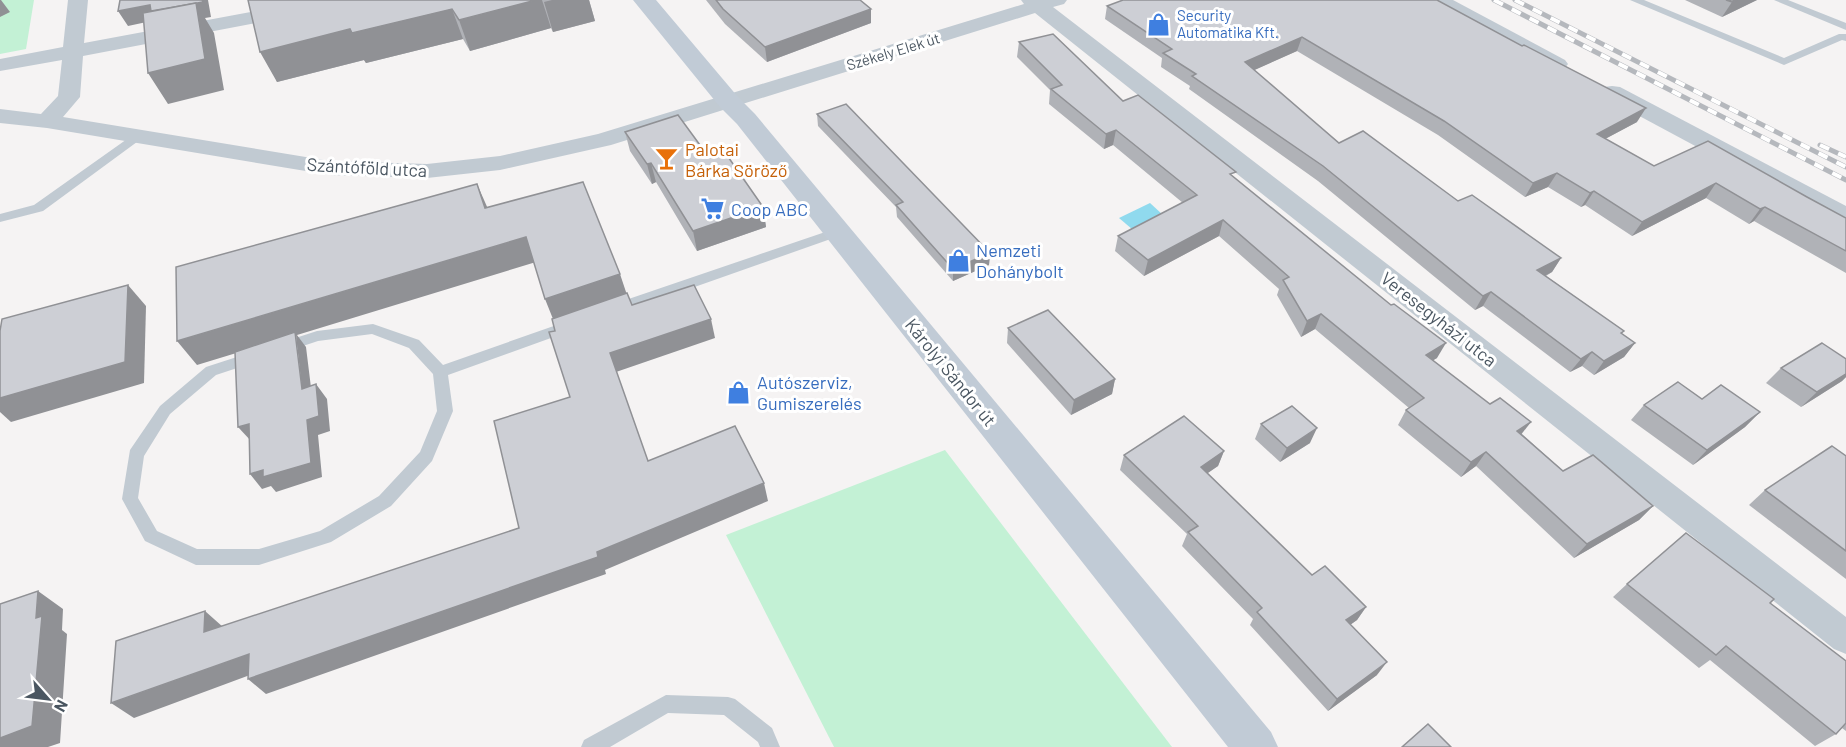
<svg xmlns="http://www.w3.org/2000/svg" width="1846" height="747" font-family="Barlow,sans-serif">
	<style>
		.green { fill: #c3f1d5 }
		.water { fill: #90daee }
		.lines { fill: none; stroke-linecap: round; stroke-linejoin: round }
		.lane { fill: #c1cad2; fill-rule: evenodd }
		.street { fill: #c1cad2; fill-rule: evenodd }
		.secondary { fill: #c1cbd6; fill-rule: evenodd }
		.rail-casing { stroke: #b5b8bd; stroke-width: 5 }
		.rail { stroke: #fff; stroke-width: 4; stroke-dasharray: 10; stroke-linecap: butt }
		.wall { fill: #b0b2b7 }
		.shaded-wall { fill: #909195 }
		.building { fill: #cdcfd5; stroke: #909195; stroke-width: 1.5 }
		.labels { text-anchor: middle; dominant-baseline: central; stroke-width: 6; stroke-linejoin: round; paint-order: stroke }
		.far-shop-label { font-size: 15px; fill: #366cbe; stroke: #fff; text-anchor: start }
		.far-street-label { font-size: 15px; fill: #4a5661; stroke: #fff }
		.food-label { font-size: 18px; fill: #c56008; stroke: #fff; text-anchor: start }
		.street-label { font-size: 18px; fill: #4a5661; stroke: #fff }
		.shop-label { font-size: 18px; fill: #366cbe; stroke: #fff; text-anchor: start }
	</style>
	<rect width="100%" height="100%" fill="#f5f3f3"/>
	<g class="green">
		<path d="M0,0H34L26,49L0,54Z"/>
		<path d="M945,450L1172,747H834L726,535Z"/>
	</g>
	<path class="water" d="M1150,203L1163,215L1132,229L1119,218Z"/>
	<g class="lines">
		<g class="lane">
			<path d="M1630,0H1644L1784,58L1839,34H1846V41L1842,40L1784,65Z"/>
			<path d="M1774,0H1788L1846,23V30Z"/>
			<path d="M137,132L141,133V139L43,211L0,222V214L34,205Z"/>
			<path d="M837,228L842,229L844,232L842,235L618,314H608L606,310L608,306Z"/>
			<path d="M568,321L573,322L575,326L573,330L448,375L453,411L432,461L391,506L331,542L259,565H196L145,541L122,499L130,450L160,406L206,367L317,331L373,324L419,340L443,365ZM372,334L409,348L433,374L437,411L420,452L379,496L320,531L259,549H197L157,531L138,498L144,456L170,414L216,375L318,341Z"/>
			<path d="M666,695L728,697L735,699L772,728L780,747H760L758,742L724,715L668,713L610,747H581L584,740Z"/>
		</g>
		<g class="street">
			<path d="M68,0H88L84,43L315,0H356L353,4L346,6L83,56L80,97L63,117L330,161L427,164L500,156L598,134L1024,4L1021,0H1067L1064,4L1053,7L1846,617V654L1834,649L1035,13L611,145L500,170L427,178L330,175L47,128L0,123V109L41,114L58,96L62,60L0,71V59L63,47Z"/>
			<path d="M1428,0H1453L1565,60L1568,64L1565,68L1558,70L1551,68L1431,4Z"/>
			<path d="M1612,86L1620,87L1846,206V224L1837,222L1604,97L1601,92L1604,87Z"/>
		</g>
		<path class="secondary" d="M633,0H656L738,97L755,114L1271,732L1278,747H1228L737,124L720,107Z"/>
		<defs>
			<g id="rail">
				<path d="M1494,0L1846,180"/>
				<path d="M1515,0L1846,167"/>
				<path d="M1820,145L1846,157"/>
			</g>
		</defs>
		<use href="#rail" class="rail-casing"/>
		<use href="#rail" class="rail"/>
	</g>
	<g class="wall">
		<path d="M248,0H589L595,21L553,32L551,28L470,51L463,39L366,63L364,60L277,82Z"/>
		<path d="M706,0H860L871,9V23L767,62L725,24Z"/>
		<path d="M1437,0L1637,122L1605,139L1654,166L1807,197L1846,218V273L1754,221L1749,224L1706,198L1632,236L1585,205L1581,207L1548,187L1525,197L1438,135L1297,51L1254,70L1339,143L1458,201L1561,258L1552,272L1546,276L1624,331L1622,334L1635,343L1624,357L1594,375L1582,366L1570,372L1483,306L1475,310L1318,181L1189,89L1190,86L1161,67L1162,58L1105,19L1107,6Z"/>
		<path d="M1685,0H1757L1722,17Z"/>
		<path d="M1019,42L1123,101L1234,177L1437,358L1433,360L1522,434L1563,471L1653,506L1639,520L1574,558L1476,466L1461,477L1398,425L1406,410L1409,408L1315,329L1301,337L1277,295L1279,289L1219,236L1144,276L1115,251L1118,236L1183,203L1113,145L1104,149L1049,104L1050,90L1017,57Z"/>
		<path d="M817,114L990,253L989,265L953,281L897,217L896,207L818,126Z"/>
		<path d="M625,132L708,156L763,207L766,227L697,251L656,182L652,184L630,151Z"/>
		<path d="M1008,328L1115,379L1112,394L1071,415L1007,343Z"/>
		<path d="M1846,359V377L1842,381L1801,407L1766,383L1781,368Z"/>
		<path d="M1702,399L1760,412L1745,427L1693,465L1631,420L1644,405Z"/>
		<path d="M1261,424L1310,443L1280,462L1255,439Z"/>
		<path d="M1224,451L1218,466L1207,473L1312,575L1366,607L1357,620L1350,625L1377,675L1328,711L1250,625L1253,619L1182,546L1187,534L1120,470L1124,455Z"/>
		<path d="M1846,456V579L1749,505L1765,490Z"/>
		<path d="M1627,584L1770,603L1846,661V731L1842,728L1836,734L1815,746L1710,660L1699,668L1613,597Z"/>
	</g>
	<g class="shaded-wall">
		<path d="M0,0H1L10,12L0,17Z"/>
		<path d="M202,0H208L211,17L205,18L214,33L224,90L168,104L148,73L156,20L128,26L118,11L150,5Z"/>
		<path d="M536,0H542L551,28L470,51L459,20Z"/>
		<path d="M552,0H589L595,21L553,32L544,2Z"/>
		<path d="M1737,0H1757L1722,17L1732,2Z"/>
		<path d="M452,9L463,39L366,63L364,60L277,82L260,52L350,29Z"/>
		<path d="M871,9V23L767,62L765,47Z"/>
		<path d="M1302,37L1297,51L1241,76L1245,62Z"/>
		<path d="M1646,108L1637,122L1588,148L1597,134Z"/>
		<path d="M1116,130L1113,145L1104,149L1106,134Z"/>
		<path d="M651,163L656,182L652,184L647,164Z"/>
		<path d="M1557,173L1548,187L1525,197L1533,183Z"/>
		<path d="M1716,183L1706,198L1632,236L1642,222Z"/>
		<path d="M477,184L488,209L485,208Z"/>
		<path d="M1594,191L1585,205L1581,207L1590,193Z"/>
		<path d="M763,207L766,227L697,251L693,231Z"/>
		<path d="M1765,207L1754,221L1749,224L1760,209Z"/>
		<path d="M1223,220L1219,236L1144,276L1148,260Z"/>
		<path d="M526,237L536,262L297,335L306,347L313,404L302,389L296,335L197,365L177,341Z"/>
		<path d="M990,253L989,265L953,281V269Z"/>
		<path d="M1561,258L1552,272L1529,284L1537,270Z"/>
		<path d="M620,274L628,298L555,324L545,299Z"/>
		<path d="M128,285L146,306L144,383L11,422L0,412V398Z"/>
		<path d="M1491,292L1483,306L1475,310L1483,296Z"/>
		<path d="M1321,314L1315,329L1301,337L1307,321Z"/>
		<path d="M711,319L715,338L616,372L610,353Z"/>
		<path d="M1446,343L1437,358L1417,370L1426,355Z"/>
		<path d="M1635,343L1624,357L1594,375L1604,361Z"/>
		<path d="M1592,352L1582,366L1570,372L1581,359Z"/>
		<path d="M1846,374V377L1842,381L1801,407L1817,392Z"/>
		<path d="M1115,379L1112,394L1071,415L1074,400Z"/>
		<path d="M316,384L327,399L330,431L318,435L322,477L276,492L271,486L262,489L250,474L307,420Z"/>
		<path d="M1760,412L1745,427L1693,465L1707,450Z"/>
		<path d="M1531,422L1520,436L1517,431Z"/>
		<path d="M249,424L251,441L238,427Z"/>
		<path d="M1317,428L1310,443L1280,462L1287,448Z"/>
		<path d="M1224,451L1218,466L1195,482L1201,467Z"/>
		<path d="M1486,452L1476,466L1461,477L1471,462Z"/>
		<path d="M764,483L768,501L605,570L606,574L266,694L248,679L597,552Z"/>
		<path d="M1653,506L1639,520L1574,558L1587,544Z"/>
		<path d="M38,591L63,609L62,630L67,634L60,743L48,747H0V738L36,618Z"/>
		<path d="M1366,607L1357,620L1337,634L1346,620Z"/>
		<path d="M205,611L223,627L204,632Z"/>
		<path d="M249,654L266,669L134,718L111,703Z"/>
		<path d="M1387,662L1377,675L1328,711L1337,699Z"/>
	</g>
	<g class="building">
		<path d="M120,0H202L203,2L151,11L150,5L118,11Z"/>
		<path d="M248,0H536L459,20L452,9L352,33L350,29L260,52Z"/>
		<path d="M716,0H860L871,9L765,47L723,9Z"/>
		<path d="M1123,0H1437L1522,46L1524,45L1646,108L1597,134L1654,166L1708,141L1807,197L1846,218V251L1765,207L1760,209L1716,183L1642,222L1594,191L1590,193L1557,173L1533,183L1444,121L1302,37L1245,62L1339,143L1363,131L1458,201L1472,195L1561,258L1537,270L1624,331L1621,333L1635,343L1604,361L1592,352L1581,359L1491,292L1483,296L1323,166L1192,76L1196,74L1163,53L1172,49L1107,6Z"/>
		<path d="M1726,0H1737L1732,2Z"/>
		<path d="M196,3L205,59L148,73L143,13Z"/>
		<path d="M1053,34L1123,101L1138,95L1236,172L1230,174L1391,305L1394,304L1446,343L1426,355L1490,404L1500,398L1531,422L1517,431L1563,471L1593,455L1653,506L1587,544L1486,452L1471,462L1406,410L1424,398L1321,314L1307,321L1283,280L1289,277L1223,220L1148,260L1118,236L1197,195L1116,130L1106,134L1051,89L1062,85L1019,42Z"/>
		<path d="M846,104L990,253L953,269L896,205L903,202L817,114Z"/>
		<path d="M678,115L708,156L724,151L763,207L693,231L651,163L647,164L625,132Z"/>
		<path d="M583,182L620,274L545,299L526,237L177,341L176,267L477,184L485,208Z"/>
		<path d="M128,285L125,362L0,398V331L2,319Z"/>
		<path d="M694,285L711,319L610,353L648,461L735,426L764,483L597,552L598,557L248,679L249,654L111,703L116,641L205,611L204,632L519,528L494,421L570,397L549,332L555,331L552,319L627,293L632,305Z"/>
		<path d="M1048,310L1115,379L1074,400L1008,328Z"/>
		<path d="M295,332L302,389L316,384L319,416L307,420L311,463L263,477V470L250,474L249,424L238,427L235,352Z"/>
		<path d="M1822,343L1846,359V374L1817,392L1781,368Z"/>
		<path d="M1678,382L1702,399L1721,385L1760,412L1707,450L1644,405Z"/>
		<path d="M1292,406L1317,428L1287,448L1261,424Z"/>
		<path d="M1184,416L1224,451L1201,467L1312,575L1325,566L1366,607L1346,620L1387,662L1337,699L1257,612L1262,608L1188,532L1198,526L1124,455Z"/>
		<path d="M1832,446L1846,456V551L1765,490Z"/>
		<path d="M1686,533L1774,599L1770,603L1846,661V723L1836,734L1726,646L1716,655L1627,584Z"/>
		<path d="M38,591L36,618L42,616L32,726L0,738V604Z"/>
		<path d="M1428,724L1451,747H1402Z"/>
	</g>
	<defs>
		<symbol id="shop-bare" viewBox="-9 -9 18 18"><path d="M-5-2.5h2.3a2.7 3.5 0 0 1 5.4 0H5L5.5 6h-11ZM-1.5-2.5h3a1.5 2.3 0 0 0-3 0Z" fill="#3f7fe0" stroke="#fff" stroke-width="2.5" paint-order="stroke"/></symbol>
		<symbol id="bar-bare" viewBox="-9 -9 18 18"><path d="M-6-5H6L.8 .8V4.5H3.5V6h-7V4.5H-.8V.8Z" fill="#e8710a" stroke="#fff" stroke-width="2.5" paint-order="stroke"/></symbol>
		<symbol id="supermarket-bare" viewBox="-9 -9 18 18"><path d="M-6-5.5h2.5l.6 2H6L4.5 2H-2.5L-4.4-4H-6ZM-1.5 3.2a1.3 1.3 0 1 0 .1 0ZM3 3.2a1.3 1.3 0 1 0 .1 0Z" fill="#3f7fe0" stroke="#fff" stroke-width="2.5" paint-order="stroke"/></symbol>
	</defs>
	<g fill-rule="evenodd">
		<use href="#shop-bare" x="1142" y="8" width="33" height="33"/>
		<use href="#bar-bare" x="650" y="142" width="33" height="33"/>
		<use href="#supermarket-bare" x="696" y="192" width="33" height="33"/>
		<use href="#shop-bare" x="942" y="244" width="33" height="33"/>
		<use href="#shop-bare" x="722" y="376" width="33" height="33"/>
	</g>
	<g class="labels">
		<g class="far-shop-label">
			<text x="1177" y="15">Security<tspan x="1177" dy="17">Automatika Kft.</tspan></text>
		</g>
		<g class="far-street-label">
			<text transform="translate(893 51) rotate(-17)">Székely Elek út</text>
		</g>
		<g class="food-label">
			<text x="685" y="149">Palotai<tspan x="685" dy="21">Bárka Söröző</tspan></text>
		</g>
		<g class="street-label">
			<text transform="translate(367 167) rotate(3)">Szántóföld utca</text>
			<text transform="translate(1439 319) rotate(38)">Veresegyházi utca</text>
			<text transform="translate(951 372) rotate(51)">Károlyi Sándor út</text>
		</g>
		<g class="shop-label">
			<text x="731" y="209">Coop ABC</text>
			<text x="976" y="250">Nemzeti<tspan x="976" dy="21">Dohánybolt</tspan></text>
			<text x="757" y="382">Autószerviz,<tspan x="757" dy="21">Gumiszerelés</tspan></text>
		</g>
	</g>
	<g transform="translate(48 699) rotate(118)" stroke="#ffffff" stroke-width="4.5" paint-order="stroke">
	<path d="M0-4.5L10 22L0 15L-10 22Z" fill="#4a5661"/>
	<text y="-9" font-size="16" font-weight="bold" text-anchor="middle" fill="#4a5661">N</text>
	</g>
</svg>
